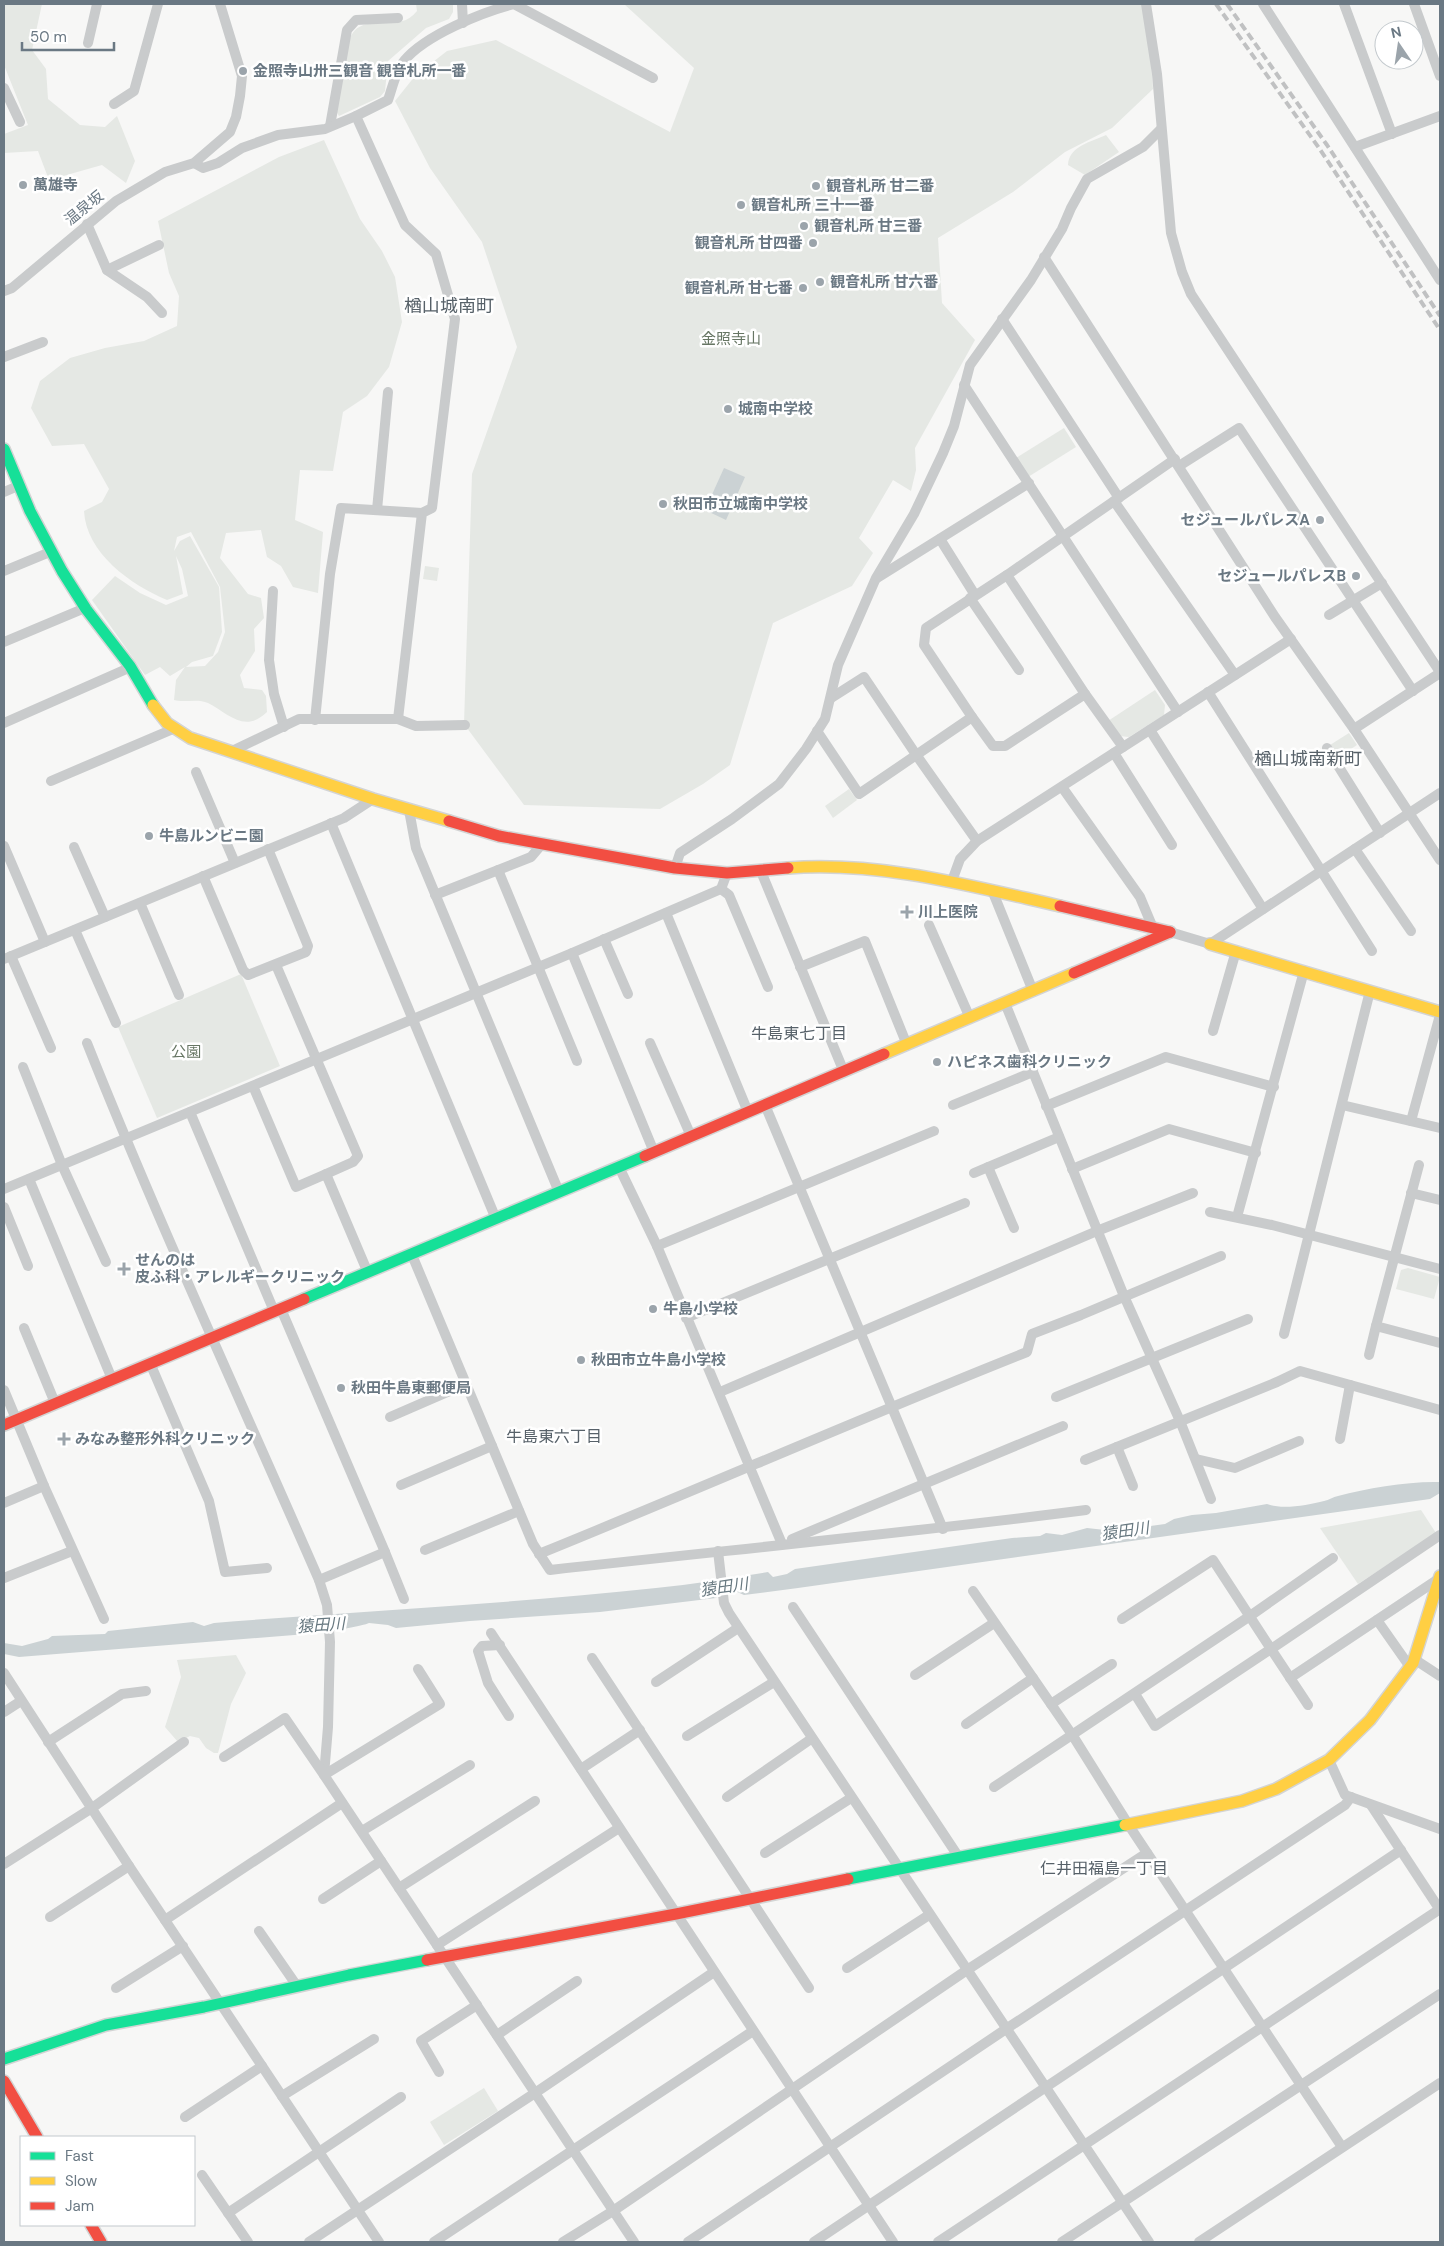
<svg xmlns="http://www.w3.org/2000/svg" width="1444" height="2246" font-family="'DM Sans','Noto Sans JP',sans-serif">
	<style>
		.green { fill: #e5e8e4; fill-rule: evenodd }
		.water { fill: #cbd2d4 }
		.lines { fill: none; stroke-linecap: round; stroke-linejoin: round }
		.fast-casing { stroke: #d3d4d4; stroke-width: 14 }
		.slow-casing { stroke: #d3d4d4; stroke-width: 14 }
		.jam-casing { stroke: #d3d4d4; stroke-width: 14 }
		.street { stroke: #c9cbcc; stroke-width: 10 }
		.fast { stroke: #16e098; stroke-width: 11 }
		.slow { stroke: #ffcf43; stroke-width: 11 }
		.jam { stroke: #f24e42; stroke-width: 11 }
		.rail { stroke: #c0c1c2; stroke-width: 4; stroke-dasharray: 8 4; stroke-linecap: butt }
		.poi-dot { fill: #9ba4ab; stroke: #fff; stroke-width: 2 }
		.labels { text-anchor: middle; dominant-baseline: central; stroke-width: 5; stroke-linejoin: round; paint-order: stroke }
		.poi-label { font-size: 15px; font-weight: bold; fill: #6a7883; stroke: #fff; text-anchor: start }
		.street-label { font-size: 15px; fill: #6a7883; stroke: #fff }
		.park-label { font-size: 15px; fill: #677664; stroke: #fff }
		.neighbourhood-label { font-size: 16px; fill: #576169; stroke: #fff }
		.water-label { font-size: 16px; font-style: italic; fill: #66777f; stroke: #fff }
		.quarter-label { font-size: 18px; fill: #576169; stroke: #fff }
	</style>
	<rect width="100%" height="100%" fill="#f7f7f6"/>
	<g class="green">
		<path d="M4,4H42L32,50L46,69L48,99L80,125L105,127L117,116L135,161L126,183L102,165L49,180L38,151L4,153V134L28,125L4,65Z"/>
		<path d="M416,4H453V12L449,19L426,28L388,61L385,91L380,97L339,116L336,111L350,38C363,9 398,36 417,11Z"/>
		<path d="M624,4H1147L1153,89L1112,128L1065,152L1013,192L938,238L942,303L975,340L915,448L916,470L911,491L893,480L859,538L873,553L852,586L773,623L730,765L703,784L660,809L524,805L464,724L472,474L517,347L482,242L430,168L395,101L415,76L447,51L496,40L670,132L694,68Z"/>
		<path d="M1106,135L1119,152L1085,175L1068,165C1069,146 1091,142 1106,135Z"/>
		<path d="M324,140L360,219L382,251L395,277L402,322L389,367L367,396L343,412L333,471L300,470L295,520L323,532L318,593L293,587L281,566L267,557L261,530L226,533L220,558L248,594L261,598L264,618L254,629L255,651L240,675L244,688L262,690L266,696L267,712C244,734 228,713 208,703C197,698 185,703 174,700L176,680L185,667L170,676L160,667L145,675L92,600L115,576L140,593L166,605L188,596L182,569L176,556L183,594L167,600C131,585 86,553 84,511L102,502L109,489L84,444L52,446L31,408L40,381L70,358L105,348L144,341L177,326L179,296L169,273L158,221L279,157ZM191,532L220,587L225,632L218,652L205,666L186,667L192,662L213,656L222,632L219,587L190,536L180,541L174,551L177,537Z"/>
		<path d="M1064,428L1076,447L1028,477L1016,458Z"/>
		<path d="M425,566L439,568L437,581L423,579Z"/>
		<path d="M1155,690L1165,705L1164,715L1129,737L1119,736L1108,721Z"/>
		<path d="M1349,733L1357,745L1339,757L1330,745Z"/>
		<path d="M849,789L857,800L833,818L825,806Z"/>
		<path d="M241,974L280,1066L157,1118L118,1027Z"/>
		<path d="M1408,1268L1440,1277L1434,1299L1396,1289L1401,1270Z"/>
		<path d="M1421,1510L1436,1533L1358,1584L1320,1528Z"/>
		<path d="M236,1655L246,1673L231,1704L218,1753H214L206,1748L199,1738L190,1736L178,1742L165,1727L181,1677L177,1660Z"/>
		<path d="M484,2088L498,2111L444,2145L430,2122Z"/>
	</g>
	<g class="water">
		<path d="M724,468L745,477L726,520L705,510Z"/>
		<path d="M1440,1482V1493L1430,1499L798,1588L744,1595L735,1591L718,1595L716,1598L600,1612L470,1621L396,1628L388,1625L369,1623C364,1626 329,1631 319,1633L19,1657L4,1654V1643L22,1646L48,1639L52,1636L105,1634L108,1631L193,1622L204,1626L214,1623C361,1611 509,1604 656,1588C693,1584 731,1578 768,1572L773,1577L787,1574L795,1569L1012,1538L1040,1536L1046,1533L1062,1535L1087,1528L1114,1531L1165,1524L1174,1519L1192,1515L1216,1513L1267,1504C1282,1510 1308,1505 1324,1501C1329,1500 1333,1497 1338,1496C1368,1488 1409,1481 1440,1482Z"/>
	</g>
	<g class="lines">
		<defs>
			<g id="fast">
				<path d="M4,449L30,511L62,571L86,609L130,666L153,705"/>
				<path d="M304,1299L645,1156"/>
				<path d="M848,1879L1125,1825"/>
				<path d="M4,2059L106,2025L204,2007L349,1975L427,1960"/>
			</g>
			<g id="slow">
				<path d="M153,705L167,723L190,738L373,799L449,821"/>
				<path d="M788,868C880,861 971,886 1060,906"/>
				<path d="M1210,944L1440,1012"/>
				<path d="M884,1054L1074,973"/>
				<path d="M1125,1825L1242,1801L1276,1789L1329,1760L1370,1720L1413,1663L1440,1576"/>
			</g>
			<g id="jam">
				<path d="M449,821L499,836L675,868L727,873L788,868"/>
				<path d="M1060,906L1170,932"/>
				<path d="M1074,973L1170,932"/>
				<path d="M645,1156L884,1054"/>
				<path d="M4,1425L304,1299"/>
				<path d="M427,1960L676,1914L848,1879"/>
				<path d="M4,2081L37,2137"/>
				<path d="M91,2225L101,2242"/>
			</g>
		</defs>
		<use href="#fast" class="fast-casing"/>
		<use href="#slow" class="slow-casing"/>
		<use href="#jam" class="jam-casing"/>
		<g class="street">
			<path d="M462,4L463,23"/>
			<path d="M1146,4L1157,74L1171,233L1182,272L1191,294L1440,672"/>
			<path d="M1263,4L1440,280"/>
			<path d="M1344,4L1392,134"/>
			<path d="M1414,4L1440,76"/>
			<path d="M88,43L97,4"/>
			<path d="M4,88L20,122"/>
			<path d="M114,104L134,91L158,4"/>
			<path d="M330,126L347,30L356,20L398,18"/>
			<path d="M1355,147L1440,116"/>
			<path d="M194,163L203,168L218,163L242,148L278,135L325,129L356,116"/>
			<path d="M87,224L107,270L147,297L162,313"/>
			<path d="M1044,257L1275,617L1354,729L1440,860"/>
			<path d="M107,270L159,245"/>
			<path d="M4,291L12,288L116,201L165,172L194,163L230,132L236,117L240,96L242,76L220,4"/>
			<path d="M1002,319L1119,498"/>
			<path d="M4,357L43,342"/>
			<path d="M964,385L1178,712"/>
			<path d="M1179,466L1239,428L1413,691"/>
			<path d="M4,492L18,486"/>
			<path d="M1114,501L1235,675"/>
			<path d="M377,510L388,392"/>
			<path d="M940,539L975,595"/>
			<path d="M4,571L50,552"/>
			<path d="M877,578L1029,483"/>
			<path d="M273,591L269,660L274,694L284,727"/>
			<path d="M970,598L1019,670"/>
			<path d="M1329,615L1382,583"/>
			<path d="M4,642L85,608"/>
			<path d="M1208,692L1372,951"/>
			<path d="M1085,694L1007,575L1175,459"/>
			<path d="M831,698L864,677L917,756L977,841"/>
			<path d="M972,717L924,645L926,628L1007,575"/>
			<path d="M398,719L422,513L432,508L455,319L436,254L405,225L356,116L388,100C392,89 396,70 404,61C425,35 483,12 514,4L653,78"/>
			<path d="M315,720L330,574L341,508L422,513"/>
			<path d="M4,723L131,667"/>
			<path d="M1354,729L1440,673"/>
			<path d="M1150,730L1263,909"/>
			<path d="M817,731L859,794L972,717L993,746H1005L1085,694L1123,747"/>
			<path d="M1327,748L1380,833"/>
			<path d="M232,751L299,719H398L416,726L465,725"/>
			<path d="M1114,753L1172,845"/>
			<path d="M196,772L235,863"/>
			<path d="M51,781L173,729"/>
			<path d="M1062,787L1140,897L1153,928"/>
			<path d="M409,810L416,848L559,1192"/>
			<path d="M331,823L496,1219"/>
			<path d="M4,846L45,942"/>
			<path d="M74,847L105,917"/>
			<path d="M1355,849L1411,931"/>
			<path d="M675,868L680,853L732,819L779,784L806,749L825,719L838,665L876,578L914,514L943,453L954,426L970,365L1031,280L1062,229L1071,208L1087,179L1143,147L1161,129"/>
			<path d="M760,869L844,1072"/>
			<path d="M498,870L577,1061"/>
			<path d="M203,876L243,970L248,975L306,952L308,946L268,849"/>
			<path d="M952,881L960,859L977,841L1291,639"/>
			<path d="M721,889L729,895L768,987"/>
			<path d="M992,890L1033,991"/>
			<path d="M435,895L531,857L542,844"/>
			<path d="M140,903L179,995"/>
			<path d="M666,913L748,1112"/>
			<path d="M929,925L970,1018"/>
			<path d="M75,930L116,1023"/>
			<path d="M1170,932L1210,944L1440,793"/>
			<path d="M604,939L628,994"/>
			<path d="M572,953L654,1152"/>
			<path d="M11,956L51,1048"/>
			<path d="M4,959L344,818L373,799"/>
			<path d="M276,965L358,1156L353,1162L326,1174"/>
			<path d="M800,967L865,941L907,1045"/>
			<path d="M1005,1003L1124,1296L1180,1421L1211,1499"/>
			<path d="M1213,1031L1236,951"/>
			<path d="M87,1043C159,1224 241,1401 319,1580L327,1605L330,1642L328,1727L324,1775L634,2242"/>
			<path d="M650,1043L691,1136"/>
			<path d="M23,1067L62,1165L106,1262"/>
			<path d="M253,1086L296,1187L326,1174L368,1273"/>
			<path d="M765,1105L943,1529"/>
			<path d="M953,1105L1033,1072"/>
			<path d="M1342,1105L1440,1128"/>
			<path d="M1046,1106L1166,1057L1274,1087"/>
			<path d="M190,1112L274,1311"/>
			<path d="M1411,1121L1440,1015"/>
			<path d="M1419,1165L1376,1326L1440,1343"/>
			<path d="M619,1167L657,1246L782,1544"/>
			<path d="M988,1167L1014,1228"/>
			<path d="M1072,1169L1169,1129L1256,1153"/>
			<path d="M974,1173L1059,1137"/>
			<path d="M29,1179L112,1379"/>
			<path d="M4,1189L572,953L721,889L727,873"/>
			<path d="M1411,1193L1440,1200"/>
			<path d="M4,1207L28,1266"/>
			<path d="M1210,1212L1272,1225L1440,1269"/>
			<path d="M1237,1217L1304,971"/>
			<path d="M657,1246L934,1131"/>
			<path d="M412,1255L533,1544L550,1570C729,1550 908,1533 1086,1510"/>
			<path d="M281,1309L385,1552L319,1580"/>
			<path d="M686,1318L965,1203"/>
			<path d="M24,1328L55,1403"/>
			<path d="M1284,1334L1370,991"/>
			<path d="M1369,1355L1376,1326"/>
			<path d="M150,1363L209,1501L225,1572L267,1568"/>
			<path d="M4,1390L44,1486L104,1619"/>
			<path d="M720,1392L1097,1231L1193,1193"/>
			<path d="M1056,1397L1248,1319"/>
			<path d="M390,1417L466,1384"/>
			<path d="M1340,1439L1350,1385"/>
			<path d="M1117,1447L1133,1486"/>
			<path d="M1196,1459L1235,1468L1299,1441"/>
			<path d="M1085,1460L1277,1382L1300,1371L1440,1410"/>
			<path d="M401,1485L492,1446"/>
			<path d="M4,1503L44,1486"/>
			<path d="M792,1539L1063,1426"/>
			<path d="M425,1550L519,1511"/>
			<path d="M718,1551L724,1603L729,1613L1149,2242"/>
			<path d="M385,1552L404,1599"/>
			<path d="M539,1554C702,1488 863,1417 1027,1352L1032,1334L1081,1315L1221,1256"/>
			<path d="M4,1578L72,1551"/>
			<path d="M973,1591L1073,1736L1128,1824L1342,2147"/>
			<path d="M793,1607L958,1856"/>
			<path d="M1122,1619L1213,1560L1271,1649L1440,1535"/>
			<path d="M1377,1620L1410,1667"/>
			<path d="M491,1633L893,2242"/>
			<path d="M500,1645L482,1646L478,1651L488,1683L509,1716"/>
			<path d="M592,1658L809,1988"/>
			<path d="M1414,1659L1440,1676"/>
			<path d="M4,1673L129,1866L379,2242"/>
			<path d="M915,1675L994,1623"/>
			<path d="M1290,1678L1440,1578"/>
			<path d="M656,1682L738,1628"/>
			<path d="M1135,1694L1155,1726L1271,1649L1308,1705"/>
			<path d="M1051,1704L1112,1664"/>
			<path d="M4,1712L21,1701"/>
			<path d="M966,1724L1033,1678"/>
			<path d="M687,1736L774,1682"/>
			<path d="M48,1742L122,1694L146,1691"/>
			<path d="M224,1757L285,1718L324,1775L440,1704L418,1669"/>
			<path d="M1329,1760L1345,1795L1440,1829"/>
			<path d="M581,1769L640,1730"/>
			<path d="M994,1787L1250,1616L1333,1558"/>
			<path d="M727,1797L811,1739"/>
			<path d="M1371,1805L1440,1910"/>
			<path d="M362,1831L470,1765"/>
			<path d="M765,1853L851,1798"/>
			<path d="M4,1864L92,1808L184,1742"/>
			<path d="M399,1888L535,1801"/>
			<path d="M323,1899L381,1861"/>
			<path d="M50,1917L129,1866"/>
			<path d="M165,1920L342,1803"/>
			<path d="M259,1931L297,1986"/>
			<path d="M437,1945L619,1828"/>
			<path d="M847,1968L929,1915"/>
			<path d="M116,1988L183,1946"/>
			<path d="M497,2035L577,1981"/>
			<path d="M439,2072L421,2041L477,2005"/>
			<path d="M282,2096L374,2039"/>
			<path d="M185,2117L262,2066"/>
			<path d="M202,2175L248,2242"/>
			<path d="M228,2213L401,2097"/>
			<path d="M309,2242L535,2093L714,1972"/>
			<path d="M434,2242L753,2031"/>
			<path d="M563,2242L613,2211L967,1970L1147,1853"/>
			<path d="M688,2242L1006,2029L1345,1805L1351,1797"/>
			<path d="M814,2242L1401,1850"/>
			<path d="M938,2242L1440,1909"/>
			<path d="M1062,2242L1440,1994"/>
			<path d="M1199,2242L1440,2083"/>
		</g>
		<use href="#fast" class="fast"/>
		<use href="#slow" class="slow"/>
		<use href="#jam" class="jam"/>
		<g class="rail">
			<path d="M1216,4L1319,148L1440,330"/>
			<path d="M1227,4L1327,145L1440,316"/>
		</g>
	</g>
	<g class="poi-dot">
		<circle cx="243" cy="71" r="5"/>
		<circle cx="23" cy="185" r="5"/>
		<circle cx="816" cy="186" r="5"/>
		<circle cx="741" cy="205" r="5"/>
		<circle cx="804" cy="226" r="5"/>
		<circle cx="813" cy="243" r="5"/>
		<circle cx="820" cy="282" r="5"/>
		<circle cx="803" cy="288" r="5"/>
		<circle cx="728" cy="409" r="5"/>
		<circle cx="663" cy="504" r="5"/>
		<circle cx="1320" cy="520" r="5"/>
		<circle cx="1356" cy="576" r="5"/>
		<circle cx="149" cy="836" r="5"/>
		<path d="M904.5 904.5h5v5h5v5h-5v5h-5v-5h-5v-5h5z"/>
		<circle cx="937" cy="1062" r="5"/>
		<path d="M121.5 1261.5h5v5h5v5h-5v5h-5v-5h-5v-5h5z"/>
		<circle cx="653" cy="1309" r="5"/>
		<circle cx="581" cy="1360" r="5"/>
		<circle cx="341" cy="1388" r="5"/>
		<path d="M61.5 1431.5h5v5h5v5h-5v5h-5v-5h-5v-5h5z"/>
	</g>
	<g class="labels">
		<g class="poi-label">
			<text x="253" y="71">金照寺山卅三観音 観音札所一番</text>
			<text x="33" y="185">萬雄寺</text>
			<text x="826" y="186">観音札所 甘二番</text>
			<text x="751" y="205">観音札所 三十一番</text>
			<text x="814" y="226">観音札所 甘三番</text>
			<text x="803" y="243" text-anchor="end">観音札所 甘四番</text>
			<text x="830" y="282">観音札所 甘六番</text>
			<text x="793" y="288" text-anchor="end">観音札所 甘七番</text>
			<text x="738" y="409">城南中学校</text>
			<text x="673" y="504">秋田市立城南中学校</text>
			<text x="1310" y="520" text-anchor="end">セジュールパレスA</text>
			<text x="1346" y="576" text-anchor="end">セジュールパレスB</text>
			<text x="159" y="836">牛島ルンビニ園</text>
			<text x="918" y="912">川上医院</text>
			<text x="947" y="1062">ハピネス歯科クリニック</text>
			<text x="135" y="1260">せんのは<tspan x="135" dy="17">皮ふ科・アレルギークリニック</tspan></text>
			<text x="663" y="1309">牛島小学校</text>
			<text x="591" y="1360">秋田市立牛島小学校</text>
			<text x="351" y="1388">秋田牛島東郵便局</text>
			<text x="75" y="1439">みなみ整形外科クリニック</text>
		</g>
		<g class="street-label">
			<text transform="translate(84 208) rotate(-39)">温泉坂</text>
		</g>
		<g class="park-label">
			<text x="731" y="339">金照寺山</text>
			<text x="186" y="1052">公園</text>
		</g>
		<g class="neighbourhood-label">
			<text x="799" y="1033">牛島東七丁目</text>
			<text x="554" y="1436">牛島東六丁目</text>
			<text x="1104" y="1868">仁井田福島一丁目</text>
		</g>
		<g class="water-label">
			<text transform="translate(1125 1531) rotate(-8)">猿田川</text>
			<text transform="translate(724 1587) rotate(-8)">猿田川</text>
			<text transform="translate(321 1625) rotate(-4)">猿田川</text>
		</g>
		<g class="quarter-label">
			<text x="449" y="306">楢山城南町</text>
			<text x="1308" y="759">楢山城南新町</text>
		</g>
	</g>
	<rect width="1444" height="2246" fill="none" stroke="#6a7883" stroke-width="10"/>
	<rect x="20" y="2136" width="175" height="90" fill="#ffffff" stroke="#c3c9cd"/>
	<rect x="30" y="2152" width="25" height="8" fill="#16e098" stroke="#c3c9cd"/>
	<text x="65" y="2161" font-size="15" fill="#6a7883">Fast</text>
	<rect x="30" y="2177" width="25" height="8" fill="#ffcf43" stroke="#c3c9cd"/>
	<text x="65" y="2186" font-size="15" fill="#6a7883">Slow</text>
	<rect x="30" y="2202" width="25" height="8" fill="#f24e42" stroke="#c3c9cd"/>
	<text x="65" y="2211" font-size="15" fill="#6a7883">Jam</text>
	<g transform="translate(1399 45) rotate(347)"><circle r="24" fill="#ffffff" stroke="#c3c9cd"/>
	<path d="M0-4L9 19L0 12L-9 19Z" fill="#9ba4ab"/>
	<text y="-8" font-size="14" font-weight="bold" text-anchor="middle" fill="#6a7883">N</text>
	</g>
	<path d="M22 42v8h92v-8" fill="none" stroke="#6a7883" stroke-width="2.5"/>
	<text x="30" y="42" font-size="15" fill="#6a7883" stroke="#ffffff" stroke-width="4" paint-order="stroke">50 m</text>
</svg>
